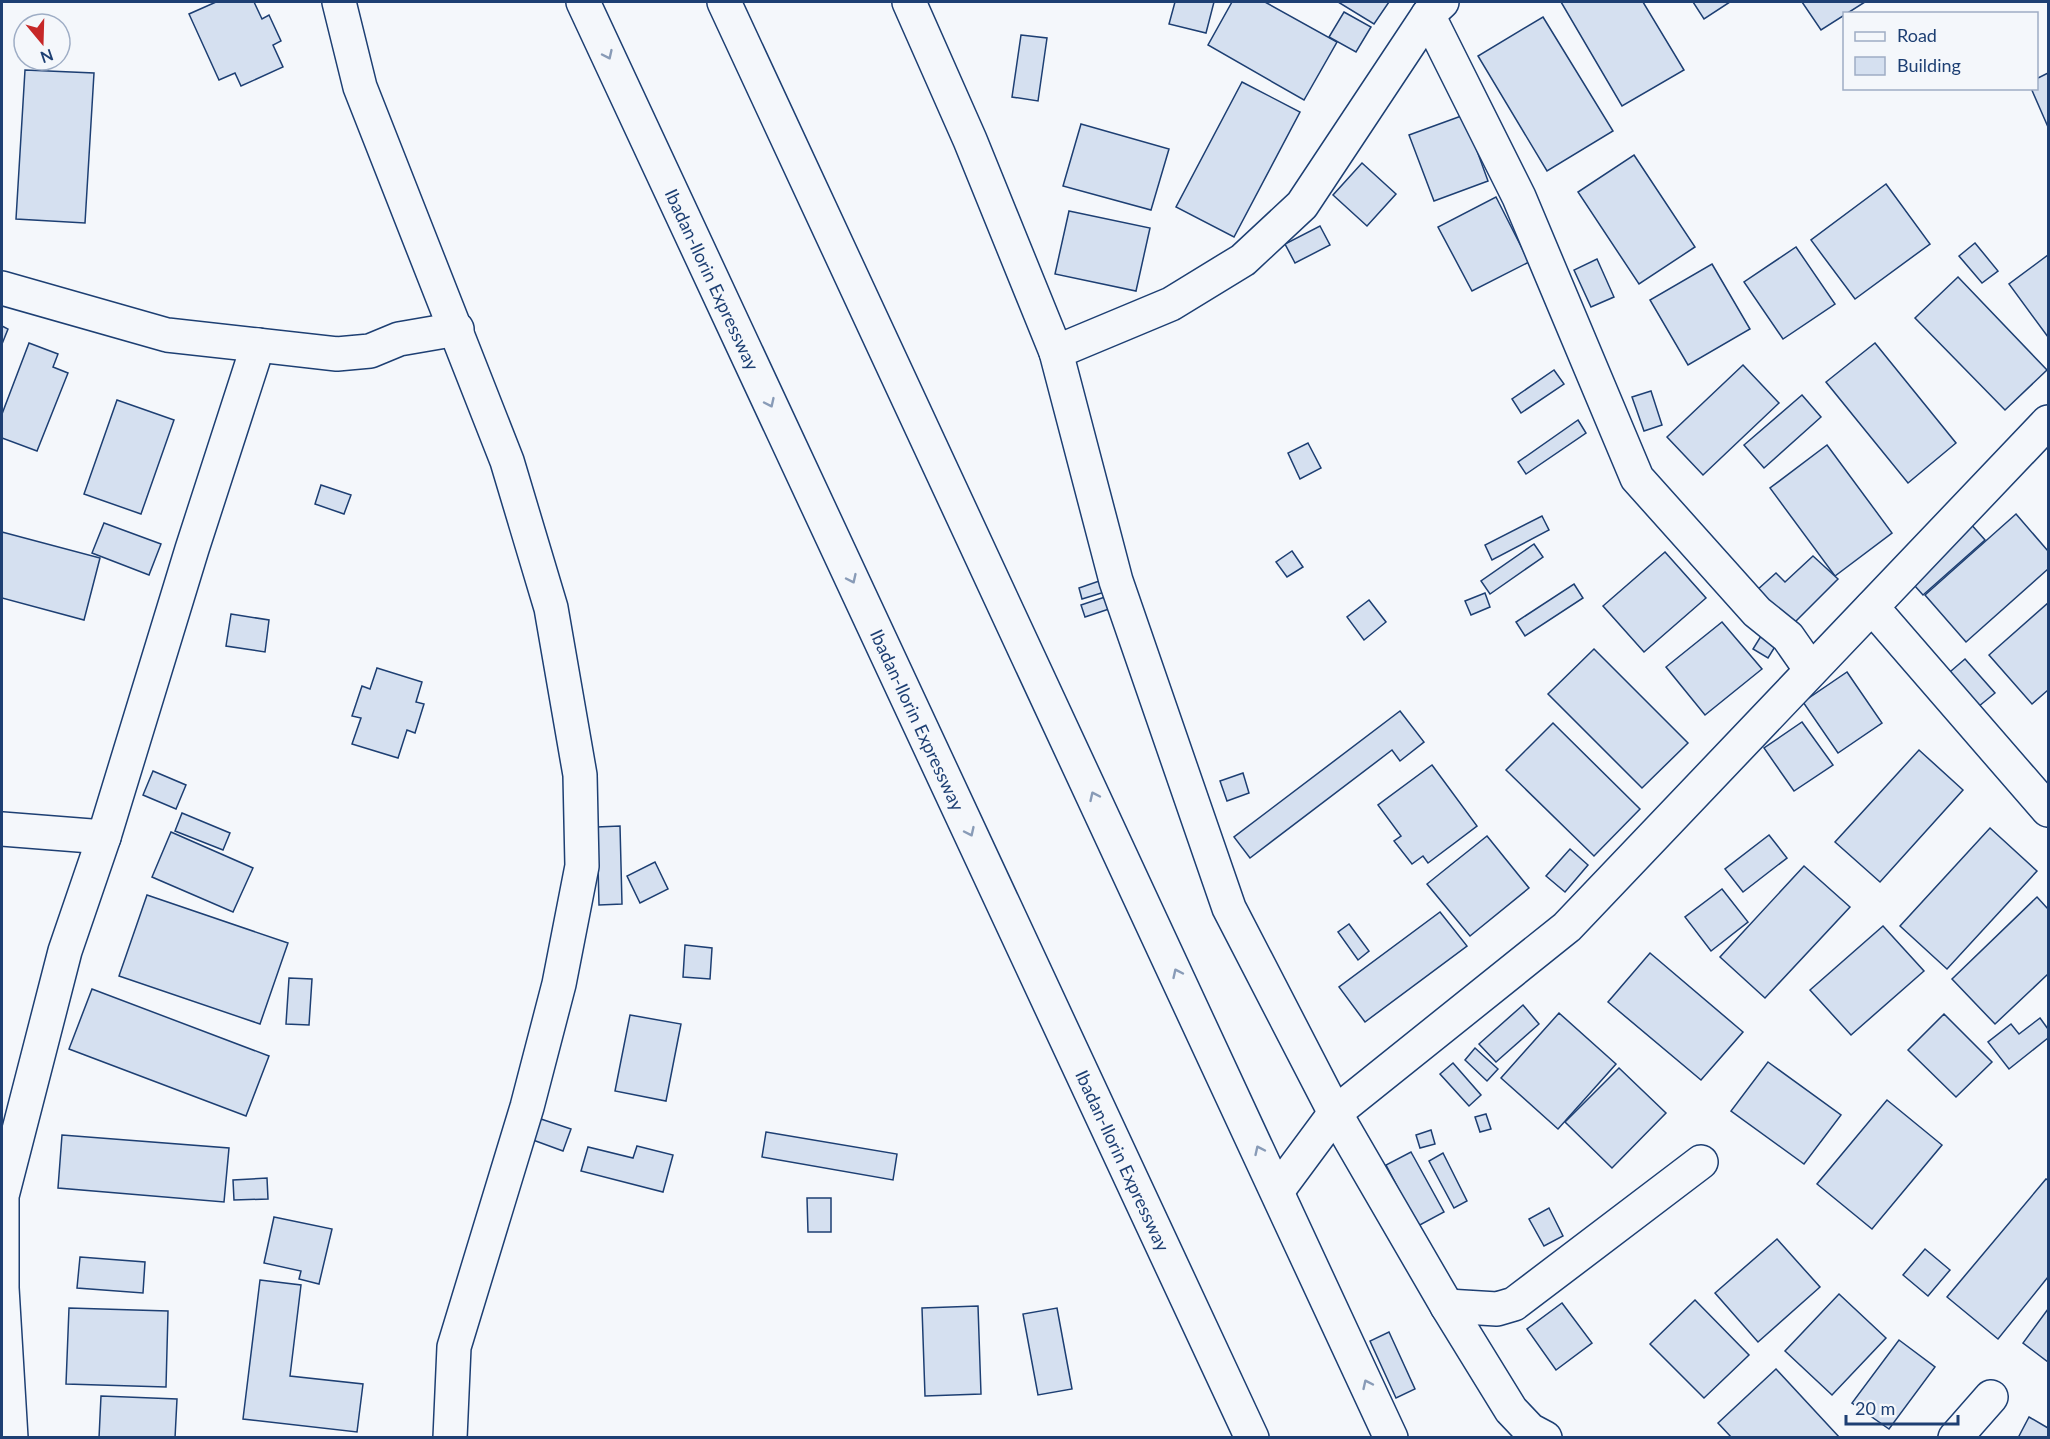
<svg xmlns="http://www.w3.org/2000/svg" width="2050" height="1439" font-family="Lato,sans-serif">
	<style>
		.building { fill: #d5e0f0; stroke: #1d3f73; stroke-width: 1.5 }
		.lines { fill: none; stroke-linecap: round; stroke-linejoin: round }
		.minor-casing { stroke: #1d3f73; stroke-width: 36 }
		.motorway-casing { stroke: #1d3f73; stroke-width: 36 }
		.minor { stroke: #f4f7fb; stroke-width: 33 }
		.motorway { stroke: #f4f7fb; stroke-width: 33 }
		.oneway { stroke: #889bb7 }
		.labels { text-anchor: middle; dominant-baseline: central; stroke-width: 4.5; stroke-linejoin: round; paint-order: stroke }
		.street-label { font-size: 18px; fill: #1d3f73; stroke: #f4f7fb }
	</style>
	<rect width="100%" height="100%" fill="#f4f7fb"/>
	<g class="building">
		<path d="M216,2H254L262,19L269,15L281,41L273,45L283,67L241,86L235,73L219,80L189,14Z"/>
		<path d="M1175,2H1214L1206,33L1169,24Z"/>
		<path d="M1232,2H1265L1337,42L1304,100L1208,45Z"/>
		<path d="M1338,2H1389L1374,24Z"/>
		<path d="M1561,2H1643L1684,70L1622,106Z"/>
		<path d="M1693,2H1730L1704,19Z"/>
		<path d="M1802,2H1865L1821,30Z"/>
		<path d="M1344,12L1371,27L1356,52L1329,37Z"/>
		<path d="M1543,17L1613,131L1547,171L1478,56Z"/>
		<path d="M1021,35L1047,38L1038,101L1012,97Z"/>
		<path d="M25,70L94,73L85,223L16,219Z"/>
		<path d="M2048,73V127L2031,88H2036V79Z"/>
		<path d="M1242,82L1300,112L1234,237L1176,207Z"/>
		<path d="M1464,115L1488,181L1434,201L1409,135Z"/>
		<path d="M1081,124L1169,149L1151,210L1063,186Z"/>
		<path d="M1634,155L1695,247L1639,284L1578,192Z"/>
		<path d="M1362,163L1396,194L1367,226L1333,195Z"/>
		<path d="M1886,184L1930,244L1855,299L1811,240Z"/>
		<path d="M1496,197L1529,262L1472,291L1438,227Z"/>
		<path d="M1069,211L1150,228L1136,291L1055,274Z"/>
		<path d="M1320,226L1330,245L1295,263L1285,244Z"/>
		<path d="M1975,243L1998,271L1982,283L1959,256Z"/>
		<path d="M1796,247L1835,304L1783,339L1744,282Z"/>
		<path d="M2048,255V337L2009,284Z"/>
		<path d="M1597,259L1614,297L1591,307L1574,270Z"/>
		<path d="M1712,264L1750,329L1688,365L1650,300Z"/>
		<path d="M1958,277L2047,370L2005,410L1915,318Z"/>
		<path d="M2,326L8,329L2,344Z"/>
		<path d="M29,343L58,354L53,367L68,373L37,451L2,438V414Z"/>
		<path d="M1875,343L1956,443L1908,483L1826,382Z"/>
		<path d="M1743,365L1779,403L1703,475L1667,437Z"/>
		<path d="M1554,370L1564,384L1521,413L1512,399Z"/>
		<path d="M1651,391L1662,425L1644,431L1632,397Z"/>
		<path d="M1802,395L1821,417L1764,468L1744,445Z"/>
		<path d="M117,400L174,420L141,514L84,494Z"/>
		<path d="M1578,420L1586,433L1526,474L1518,462Z"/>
		<path d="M1308,443L1321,468L1300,479L1288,453Z"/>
		<path d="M1827,445L1892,533L1835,576L1770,488Z"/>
		<path d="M321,485L351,495L344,514L315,504Z"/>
		<path d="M2016,514L2048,551V569L1966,642L1925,595Z"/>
		<path d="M1542,516L1549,530L1492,560L1485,545Z"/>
		<path d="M1969,522L1985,540L1923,595L1906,576Z"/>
		<path d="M104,523L161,544L149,575L92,553Z"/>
		<path d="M2,532L100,558L84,620L2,598Z"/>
		<path d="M1534,544L1543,557L1490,594L1481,581Z"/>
		<path d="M1292,551L1303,567L1287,577L1276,562Z"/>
		<path d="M1665,552L1706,598L1644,652L1603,606Z"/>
		<path d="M1813,556L1838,579L1793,624L1756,591L1776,573L1785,582Z"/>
		<path d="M1105,579L1108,591L1082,599L1079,588Z"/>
		<path d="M1574,584L1583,598L1525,636L1516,622Z"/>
		<path d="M1485,593L1490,607L1471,615L1465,601Z"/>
		<path d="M1108,596L1112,608L1085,617L1081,605Z"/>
		<path d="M1369,600L1386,622L1364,640L1347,617Z"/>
		<path d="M2048,603V690L2032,704L1989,655Z"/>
		<path d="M231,614L269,620L265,652L226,646Z"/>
		<path d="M1722,622L1762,669L1705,715L1666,667Z"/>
		<path d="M1761,636L1776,645L1768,658L1753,649Z"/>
		<path d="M1594,649L1688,743L1642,788L1548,694Z"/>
		<path d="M1965,659L1995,693L1973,711L1944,677Z"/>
		<path d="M377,668L422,682L416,702L424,704L415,733L407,730L398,758L352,744L361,718L352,716L362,686L370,689Z"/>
		<path d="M1847,672L1882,723L1838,753L1803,702Z"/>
		<path d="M1400,711L1424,742L1400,761L1392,750L1250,858L1234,837Z"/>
		<path d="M1802,722L1833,765L1794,791L1764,748Z"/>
		<path d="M1553,723L1640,809L1594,856L1506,770Z"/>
		<path d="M1919,750L1963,790L1880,882L1835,842Z"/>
		<path d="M1432,765L1477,826L1428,863L1423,856L1412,864L1394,841L1401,836L1378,805Z"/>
		<path d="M153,771L186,785L176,809L143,795Z"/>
		<path d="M1243,773L1249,793L1227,801L1220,781Z"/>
		<path d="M182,813L230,833L223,850L175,831Z"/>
		<path d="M620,826L622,904L599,905L597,827Z"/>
		<path d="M1990,828L2037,871L1947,969L1900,926Z"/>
		<path d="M171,832L253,868L233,912L152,877Z"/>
		<path d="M1769,835L1787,858L1743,892L1725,869Z"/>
		<path d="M1487,836L1529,888L1470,936L1427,884Z"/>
		<path d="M1570,849L1588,865L1565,892L1546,876Z"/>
		<path d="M655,862L668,889L640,903L627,876Z"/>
		<path d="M1804,866L1850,907L1765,998L1720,957Z"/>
		<path d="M1722,889L1748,922L1711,951L1685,917Z"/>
		<path d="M147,895L288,943L260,1024L119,976Z"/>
		<path d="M2037,897L2048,909V974L1995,1024L1952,979Z"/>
		<path d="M1440,912L1467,946L1365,1022L1339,987Z"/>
		<path d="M1349,924L1369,951L1358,960L1338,932Z"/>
		<path d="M1883,926L1924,971L1851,1035L1810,990Z"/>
		<path d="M685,945L712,948L710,979L683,977Z"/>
		<path d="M1650,953L1743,1032L1701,1080L1608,1002Z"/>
		<path d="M289,978L312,979L309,1025L286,1024Z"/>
		<path d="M92,989L269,1056L246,1116L69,1049Z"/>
		<path d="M1523,1005L1539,1024L1496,1062L1479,1044Z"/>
		<path d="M1559,1013L1616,1064L1558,1129L1501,1078Z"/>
		<path d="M1944,1014L1992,1062L1956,1097L1908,1050Z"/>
		<path d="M630,1015L681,1024L666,1101L615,1091Z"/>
		<path d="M2040,1018L2048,1029V1038L2009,1069L1988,1042L2011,1024L2019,1034Z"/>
		<path d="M1475,1048L1498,1069L1487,1081L1465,1060Z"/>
		<path d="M1768,1062L1841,1115L1804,1164L1731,1111Z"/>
		<path d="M1453,1063L1481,1095L1469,1106L1440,1074Z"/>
		<path d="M1619,1068L1666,1113L1612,1168L1565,1122Z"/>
		<path d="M1887,1100L1942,1145L1872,1229L1817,1184Z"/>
		<path d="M1486,1114L1491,1129L1480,1132L1475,1117Z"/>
		<path d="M541,1119L571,1129L563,1151L533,1140Z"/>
		<path d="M1431,1130L1435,1144L1420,1148L1416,1135Z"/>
		<path d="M766,1132L897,1154L893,1180L762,1157Z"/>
		<path d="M62,1135L229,1148L224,1202L58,1188Z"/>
		<path d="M637,1146L673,1155L663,1192L581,1171L588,1147L633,1158Z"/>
		<path d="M1411,1152L1444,1212L1418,1226L1386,1165Z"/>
		<path d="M1443,1153L1467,1201L1454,1208L1429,1161Z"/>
		<path d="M267,1178L268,1199L234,1200L233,1180Z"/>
		<path d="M2046,1179L2048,1180V1277L1998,1339L1947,1297Z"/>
		<path d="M807,1198H831V1232H808Z"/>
		<path d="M1549,1208L1563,1236L1544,1246L1529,1219Z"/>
		<path d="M274,1217L332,1229L319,1284L299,1279L301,1271L264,1263Z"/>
		<path d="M1777,1239L1820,1287L1758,1342L1715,1293Z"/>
		<path d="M1925,1249L1950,1270L1928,1296L1903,1275Z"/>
		<path d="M80,1257L145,1262L143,1293L77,1288Z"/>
		<path d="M260,1280L301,1285L290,1376L363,1384L357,1432L243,1419Z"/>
		<path d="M1839,1294L1886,1338L1832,1395L1785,1351Z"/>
		<path d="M1695,1300L1749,1355L1704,1398L1650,1344Z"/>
		<path d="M1562,1303L1592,1343L1556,1370L1527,1329Z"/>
		<path d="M978,1306L981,1394L925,1396L922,1308Z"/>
		<path d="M69,1308L168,1311L166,1387L66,1384Z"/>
		<path d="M1057,1308L1072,1389L1038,1395L1023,1314Z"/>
		<path d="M2048,1309V1362L2023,1343Z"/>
		<path d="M1389,1332L1415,1389L1396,1398L1370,1341Z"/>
		<path d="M1899,1340L1935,1367L1889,1429L1852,1403Z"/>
		<path d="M1776,1369L1840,1438H1732L1718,1423Z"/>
		<path d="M101,1396L177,1399L175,1438H99Z"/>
		<path d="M2029,1417L2048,1428V1438H2018Z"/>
	</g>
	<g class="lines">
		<defs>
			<g id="minor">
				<path d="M339,2L360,87L507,461L551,608L580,775L582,866L559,984L527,1107L454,1347L450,1438"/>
				<path d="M909,2L970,140L1056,352"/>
				<path d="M1442,2L1428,15L1302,205L1243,260L1171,304L1056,352L1116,581L1229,908L1335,1113L1447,1306L1511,1410L1530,1430L1545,1438"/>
				<path d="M1428,15L1519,197L1637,478L1757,612L1788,637L1811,670"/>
				<path d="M2,288L167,335L337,354L370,351L399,339L457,329"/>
				<path d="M1872,607L2048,810"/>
				<path d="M2,829L104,837"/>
				<path d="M1278,1190L1335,1113L1567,927L2048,422"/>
				<path d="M1447,1306L1497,1309L1514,1304L1701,1162"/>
				<path d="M11,1438L2,1288V1196L65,951L104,837L192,549L258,345"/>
				<path d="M1955,1438L1991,1397"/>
			</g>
			<g id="motorway">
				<path id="s1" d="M583,2L1252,1438"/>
				<path d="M724,2L1391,1438"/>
			</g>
		</defs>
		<use href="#minor" class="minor-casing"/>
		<use href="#motorway" class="motorway-casing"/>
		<use href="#minor" class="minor"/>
		<use href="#motorway" class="motorway"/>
	</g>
	<defs><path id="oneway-chevron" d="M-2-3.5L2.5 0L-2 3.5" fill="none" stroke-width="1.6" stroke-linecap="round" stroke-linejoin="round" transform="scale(1.5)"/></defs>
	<g class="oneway">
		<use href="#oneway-chevron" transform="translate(608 55) rotate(65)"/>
		<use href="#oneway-chevron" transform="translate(770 403) rotate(65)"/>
		<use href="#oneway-chevron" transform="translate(852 579) rotate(65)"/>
		<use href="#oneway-chevron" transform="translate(1094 796) rotate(-115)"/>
		<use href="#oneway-chevron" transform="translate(970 832) rotate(65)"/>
		<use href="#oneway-chevron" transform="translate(1177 973) rotate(-115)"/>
		<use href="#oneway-chevron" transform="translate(1259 1150) rotate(-115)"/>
		<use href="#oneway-chevron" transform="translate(1367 1384) rotate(-115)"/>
	</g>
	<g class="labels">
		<g class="street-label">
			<text stroke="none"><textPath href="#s1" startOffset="306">Ibadan-Ilorin Expressway</textPath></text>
			<text stroke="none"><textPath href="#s1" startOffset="792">Ibadan-Ilorin Expressway</textPath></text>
			<text stroke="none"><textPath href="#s1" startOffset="1278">Ibadan-Ilorin Expressway</textPath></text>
		</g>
	</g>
	<rect width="2050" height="1439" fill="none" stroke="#1d3f73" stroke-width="6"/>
	<rect x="1843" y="12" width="195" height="78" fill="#f4f7fb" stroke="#9eadc5" stroke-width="1.5"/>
	<rect x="1855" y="32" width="30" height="9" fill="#f4f7fb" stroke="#9eadc5" stroke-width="1.5"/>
	<text x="1897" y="42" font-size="18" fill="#1d3f73">Road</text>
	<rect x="1855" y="57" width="30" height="18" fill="#d5e0f0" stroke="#9eadc5" stroke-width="1.5"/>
	<text x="1897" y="72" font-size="18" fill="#1d3f73">Building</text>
	<g transform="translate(42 42) rotate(161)"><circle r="28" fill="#f4f7fb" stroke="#9eadc5" stroke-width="1.5"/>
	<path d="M0-4.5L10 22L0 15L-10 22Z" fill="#c62828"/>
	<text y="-9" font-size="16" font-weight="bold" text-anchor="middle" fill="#1d3f73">N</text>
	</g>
	<path d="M1846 1415v9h112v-9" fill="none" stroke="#1d3f73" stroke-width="3"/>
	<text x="1855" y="1415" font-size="18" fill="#1d3f73" stroke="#f4f7fb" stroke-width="4.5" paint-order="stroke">20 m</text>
</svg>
